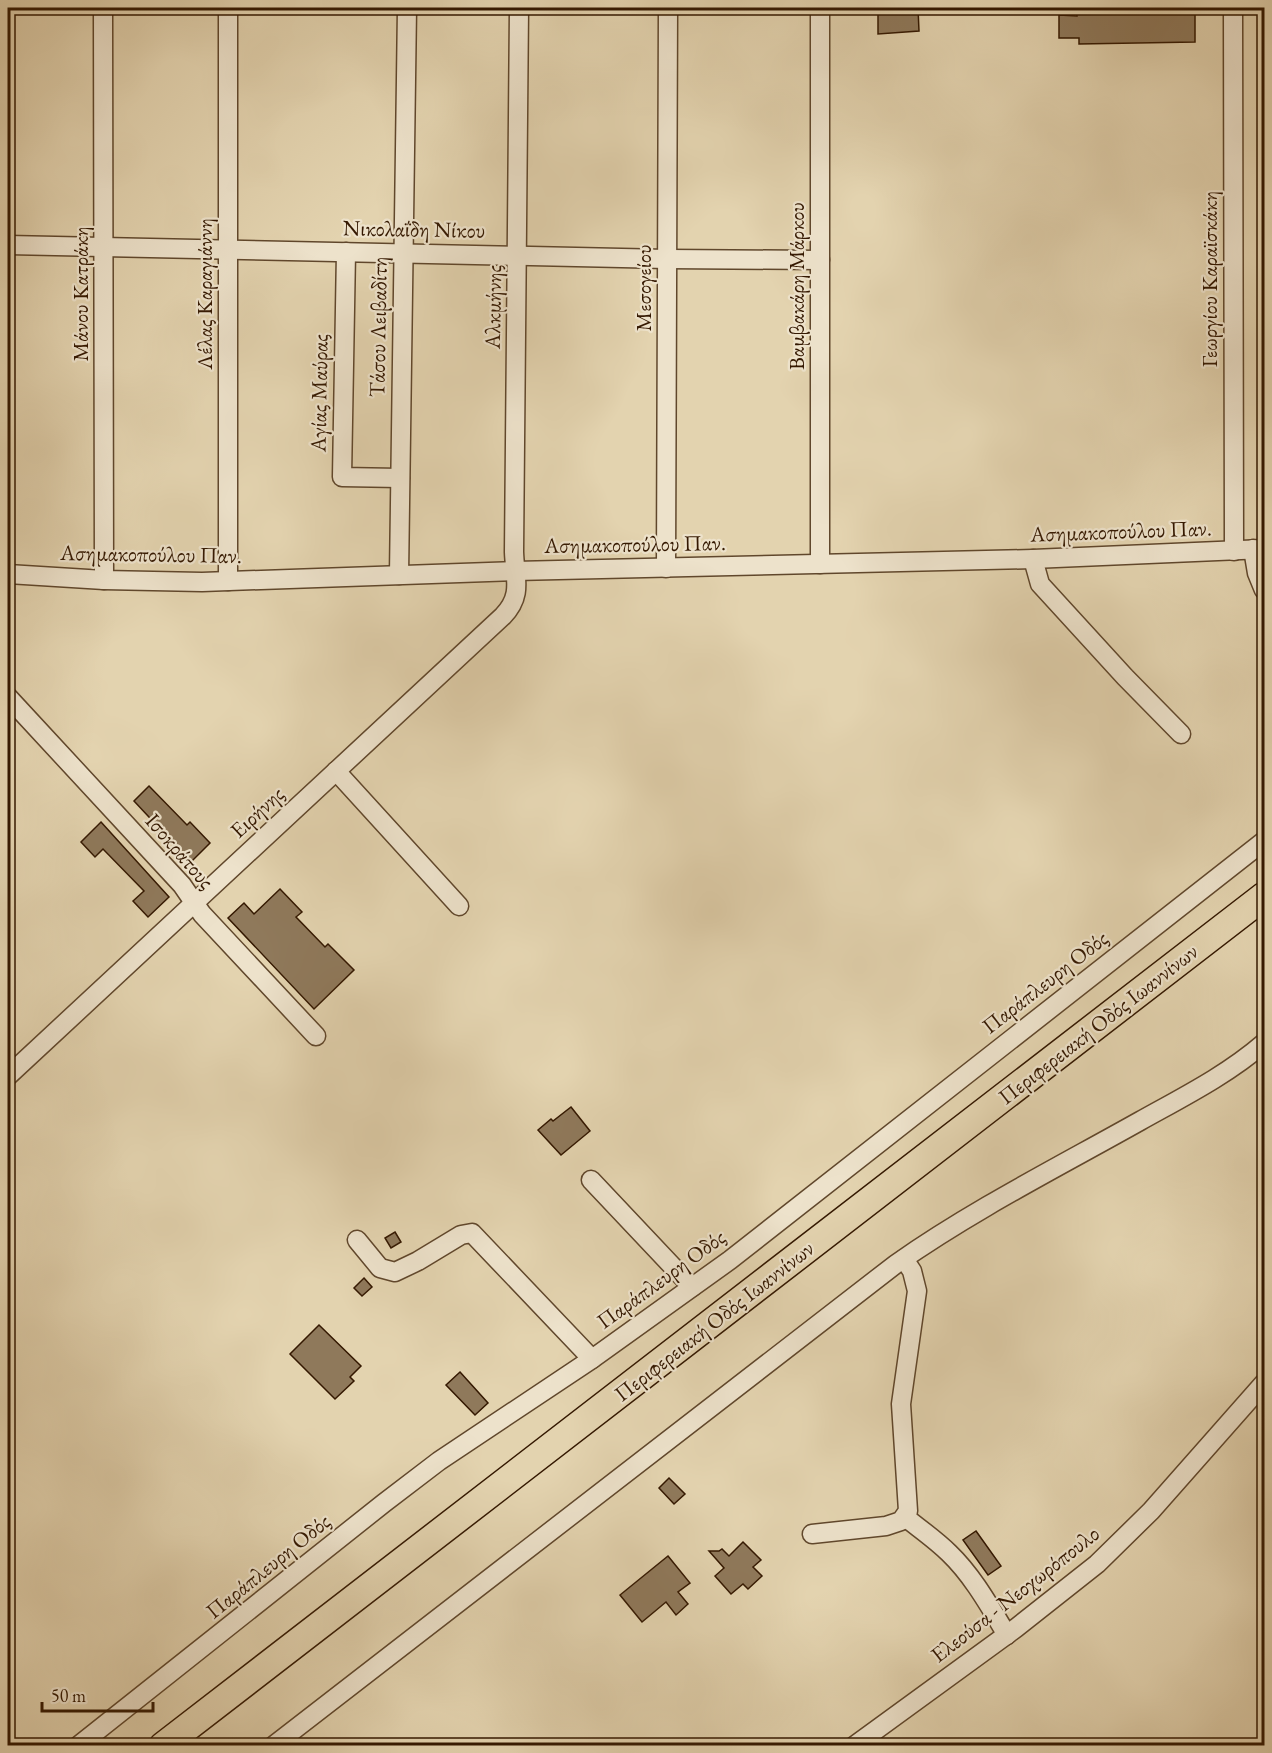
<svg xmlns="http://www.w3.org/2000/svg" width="1272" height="1753" font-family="'EB Garamond',serif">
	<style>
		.building { fill: #8f795b; stroke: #341801; stroke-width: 1.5 }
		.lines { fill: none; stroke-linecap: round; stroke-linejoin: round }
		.minor-casing { stroke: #60472c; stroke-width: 21 }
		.highway-casing { stroke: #341801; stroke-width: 30 }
		.minor { stroke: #ede2cb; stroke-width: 18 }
		.highway { stroke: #e3d3af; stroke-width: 27 }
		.labels { text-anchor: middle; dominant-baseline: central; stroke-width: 4.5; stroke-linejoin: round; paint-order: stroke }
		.street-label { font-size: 22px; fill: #341801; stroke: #ede2cb }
	</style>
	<rect width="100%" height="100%" fill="#e3d3af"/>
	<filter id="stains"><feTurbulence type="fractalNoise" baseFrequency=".00333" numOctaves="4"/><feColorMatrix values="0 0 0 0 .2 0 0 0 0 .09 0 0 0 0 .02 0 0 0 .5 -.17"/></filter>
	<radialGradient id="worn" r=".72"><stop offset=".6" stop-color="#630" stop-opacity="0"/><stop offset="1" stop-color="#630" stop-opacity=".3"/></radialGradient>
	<g class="building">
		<path d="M878,8H918L919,31L878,34Z"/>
		<path d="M1077,9L1195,11V42L1079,44V38H1059V15L1077,16Z"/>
		<path d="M149,786L187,825L190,822L210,843L191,862L134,801Z"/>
		<path d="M101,822L169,897L148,917L133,901L144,891L103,849L95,857L81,842Z"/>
		<path d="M280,889L302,912L296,917L325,947L328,944L354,970L314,1009L228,918L244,903L254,914Z"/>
		<path d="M571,1107L590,1131L561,1155L538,1130L551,1119L553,1121Z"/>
		<path d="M395,1232L401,1242L391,1248L385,1238Z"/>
		<path d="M364,1278L372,1287L362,1296L354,1288Z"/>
		<path d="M319,1325L361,1366L350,1377L354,1381L335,1399L290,1354Z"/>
		<path d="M460,1372L488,1403L475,1415L446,1385Z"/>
		<path d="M669,1478L685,1494L674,1504L659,1488Z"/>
		<path d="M976,1531L1001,1566L988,1575L963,1540Z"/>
		<path d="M743,1542L761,1560L753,1567L762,1576L748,1589L743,1584L731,1594L715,1576L724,1568L709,1551H719L722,1549L729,1556Z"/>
		<path d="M668,1556L690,1583L678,1592L688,1604L676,1615L666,1602L642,1622L620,1595Z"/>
	</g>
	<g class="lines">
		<defs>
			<g id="minor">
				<path d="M103,8L104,580"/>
				<path d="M228,8V581"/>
				<path d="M1233,8L1234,551"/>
				<path d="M8,245L667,259L820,260"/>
				<path d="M346,252L342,477L400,478"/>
				<path d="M1253,549L1257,573L1264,590"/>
				<path d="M1033,559L1040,584L1125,677L1181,734"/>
				<path d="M820,564V8"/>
				<path d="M666,568L668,8"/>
				<path d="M8,574L104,580L202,582L515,571L1033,559L1264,549"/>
				<path d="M399,575L407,8"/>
				<path d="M8,697L182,885L202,914L316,1036"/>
				<path d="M336,771L459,906"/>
				<path d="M8,1076L503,616C523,595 515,579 514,552L519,8"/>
				<path d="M591,1180L692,1287"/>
				<path d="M357,1240L380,1268L395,1272L418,1261L461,1235L472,1233L592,1359"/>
				<path d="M905,1517C920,1529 936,1540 949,1553C973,1576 990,1607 1007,1635"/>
				<path d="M812,1534L886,1526L901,1521L908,1511L901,1404L917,1291L912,1271L904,1259"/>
				<path d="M78,1746L384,1503L439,1461L592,1359L730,1260L1264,841"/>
				<path d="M273,1746L896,1264C973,1210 1058,1167 1140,1121C1183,1097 1227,1075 1264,1043"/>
				<path d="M854,1746L1016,1628L1097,1564L1151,1511L1264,1383"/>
			</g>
			<path id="highway" d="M163,1746L1264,896"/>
		</defs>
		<use href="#minor" class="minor-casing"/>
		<use href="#highway" class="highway-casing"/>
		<use href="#minor" class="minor"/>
		<use href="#highway" class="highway"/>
	</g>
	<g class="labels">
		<g class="street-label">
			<text transform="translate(414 229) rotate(1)">Νικολαΐδη Νίκου</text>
			<text transform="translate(1209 279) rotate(-90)">Γεωργίου Καραϊσκάκη</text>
			<text transform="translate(796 286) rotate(-90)">Βαμβακάρη Μάρκου</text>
			<text transform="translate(643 288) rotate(-90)">Μεσογείου</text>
			<text transform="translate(80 294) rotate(-90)">Μάνου Κατράκη</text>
			<text transform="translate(204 294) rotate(-90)">Λέλας Καραγιάννη</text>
			<text transform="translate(493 307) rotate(-89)">Αλκμήνης</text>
			<text transform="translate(378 327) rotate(-89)">Τάσου Λειβαδίτη</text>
			<text transform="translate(319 393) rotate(-89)">Αγίας Μαύρας</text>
			<text transform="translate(1121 531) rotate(-2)">Ασημακοπούλου Παν.</text>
			<text transform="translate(635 544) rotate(-1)">Ασημακοπούλου Παν.</text>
			<text transform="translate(151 554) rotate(1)">Ασημακοπούλου Παν.</text>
			<text transform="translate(257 812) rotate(-43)">Ειρήνης</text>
			<text transform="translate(180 851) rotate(49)">Ισοκράτους</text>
			<text transform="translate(1045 982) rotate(-38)">Παράπλευρη Οδός</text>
			<text transform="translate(1098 1024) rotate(-38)">Περιφερειακή Οδός Ιωαννίνων</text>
			<text transform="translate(661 1279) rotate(-36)">Παράπλευρη Οδός</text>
			<text transform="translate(714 1321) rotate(-38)">Περιφερειακή Οδός Ιωαννίνων</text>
			<text transform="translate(268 1566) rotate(-39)">Παράπλευρη Οδός</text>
			<text transform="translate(1015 1594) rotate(-38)">Ελεούσα - Νεοχωρόπουλο</text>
		</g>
	</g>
	<rect width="1272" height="1753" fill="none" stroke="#e3d3af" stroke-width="30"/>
	<rect x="9" y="9" width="1254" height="1735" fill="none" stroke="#341801" stroke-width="3"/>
	<rect x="15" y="15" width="1242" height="1723" fill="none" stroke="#341801" stroke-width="1.5"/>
	<path d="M42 1702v9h111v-9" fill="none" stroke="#341801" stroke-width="3"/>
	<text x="51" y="1702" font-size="18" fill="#341801" stroke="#ede2cb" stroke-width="4.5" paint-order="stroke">50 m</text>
	<rect width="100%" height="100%" filter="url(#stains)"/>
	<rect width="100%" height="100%" fill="url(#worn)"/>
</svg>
